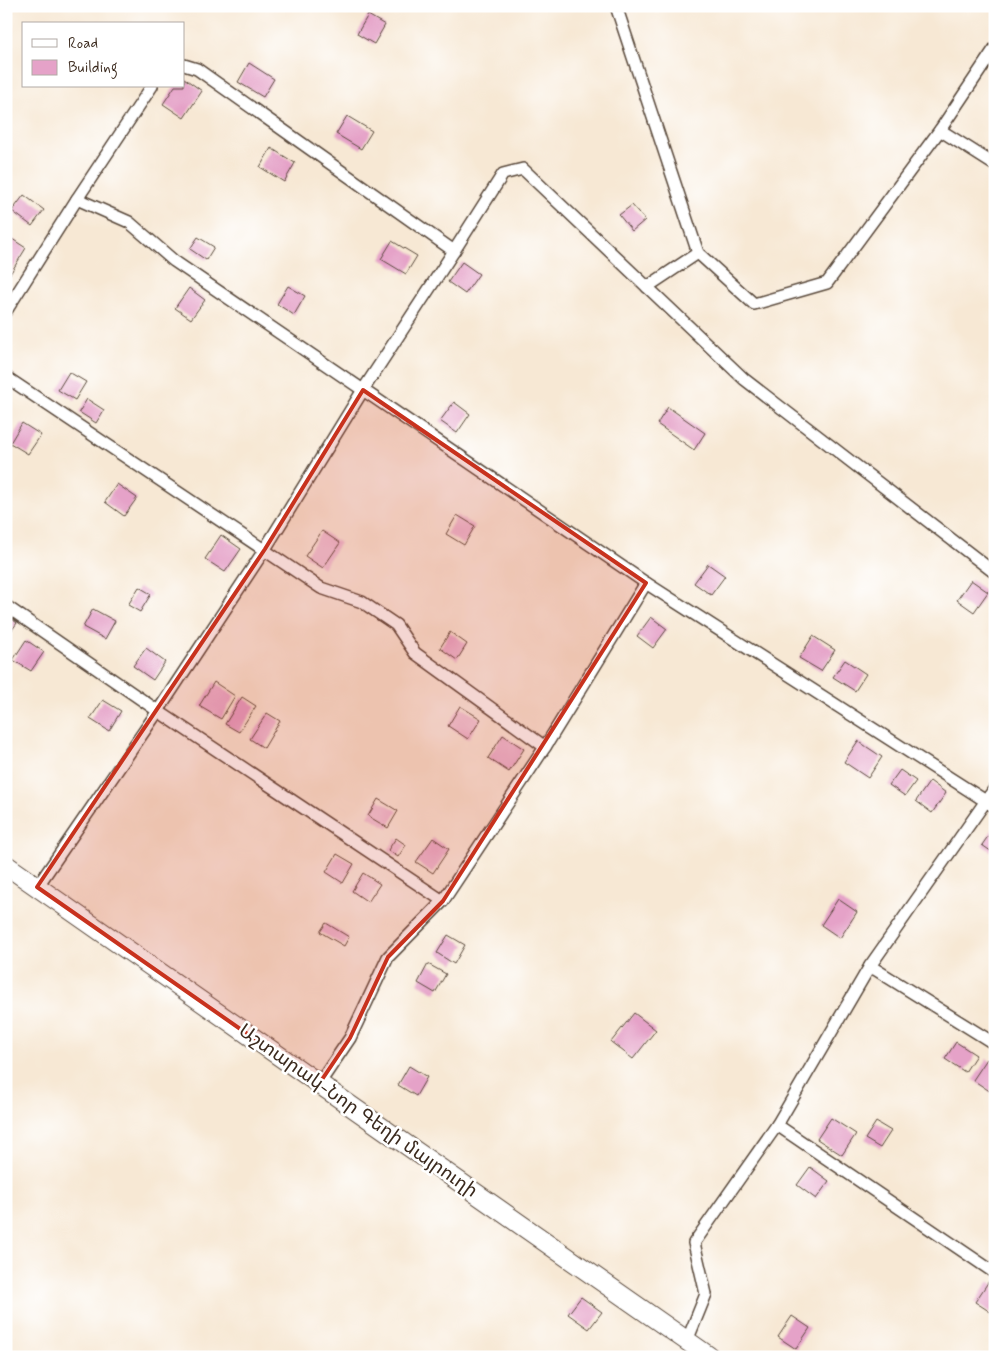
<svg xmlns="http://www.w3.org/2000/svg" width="1001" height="1363" font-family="Mynerve,'Noto Sans Armenian',sans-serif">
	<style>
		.building { fill: #e5a2c8 }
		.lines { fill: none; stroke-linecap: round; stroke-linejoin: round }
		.street-casing { stroke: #574639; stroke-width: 14 }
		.primary-casing { stroke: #574639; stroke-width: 21 }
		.street { stroke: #fff; stroke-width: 11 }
		.primary { stroke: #fff; stroke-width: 19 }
		.marked { fill: #c8321e; fill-opacity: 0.2; stroke: #c8321e; stroke-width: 4; stroke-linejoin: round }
		.labels { text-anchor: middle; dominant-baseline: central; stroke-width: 5; stroke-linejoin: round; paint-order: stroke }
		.street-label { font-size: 19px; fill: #3b2a1e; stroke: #fff }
	</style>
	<rect width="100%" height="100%" fill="#fff"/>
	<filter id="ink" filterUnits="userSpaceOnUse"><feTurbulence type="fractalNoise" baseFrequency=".02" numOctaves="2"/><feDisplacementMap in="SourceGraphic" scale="10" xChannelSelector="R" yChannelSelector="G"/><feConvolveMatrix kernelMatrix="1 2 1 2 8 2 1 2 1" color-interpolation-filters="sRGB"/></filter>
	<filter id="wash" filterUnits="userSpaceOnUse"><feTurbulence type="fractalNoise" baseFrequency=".0096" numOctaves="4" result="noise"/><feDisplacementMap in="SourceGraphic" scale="20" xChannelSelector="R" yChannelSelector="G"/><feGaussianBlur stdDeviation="1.12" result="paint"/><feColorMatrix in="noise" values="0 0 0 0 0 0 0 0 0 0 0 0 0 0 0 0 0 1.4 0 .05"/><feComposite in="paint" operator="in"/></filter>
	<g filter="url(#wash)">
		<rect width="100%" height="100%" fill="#f7e8d4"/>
		<g id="blocks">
			<g class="building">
				<path d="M368,15L385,25L374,44L357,34Z"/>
				<path d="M249,63L274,79L263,97L238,82Z"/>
				<path d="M184,78L202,91L184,118L163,104L175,86H184Z"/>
				<path d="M347,116L372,131L361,149L336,134Z"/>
				<path d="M271,148L295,163L284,182L260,167Z"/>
				<path d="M24,195L44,210L32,226L12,211Z"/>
				<path d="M632,205L645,220L632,231L619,215Z"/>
				<path d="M6,235L26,248L10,274L6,272Z"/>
				<path d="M198,237L214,247L206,260L190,249Z"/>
				<path d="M392,241L417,256L406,274L381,259Z"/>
				<path d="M462,262L479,274L465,294L448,282Z"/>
				<path d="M288,286L305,296L294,315L277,304Z"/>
				<path d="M189,288L205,300L191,319L175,308Z"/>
				<path d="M69,372L86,382L75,400L58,390Z"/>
				<path d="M87,399L104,410L96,423L79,412Z"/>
				<path d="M454,402L470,414L457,433L440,421Z"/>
				<path d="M668,407L705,433L694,450L657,424Z"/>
				<path d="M22,423L41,435L28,454L10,443Z"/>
				<path d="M117,484L137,498L124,516L105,502Z"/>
				<path d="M457,515L475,526L464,545L446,534Z"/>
				<path d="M322,531L340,543L323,568L305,556Z"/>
				<path d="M221,535L241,549L225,572L205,559Z"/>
				<path d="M708,564L725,576L711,595L694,583Z"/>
				<path d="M971,580L988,592L974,612L957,600Z"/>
				<path d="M139,587L151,594L140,612L128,605Z"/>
				<path d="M93,609L115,621L105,639L83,627Z"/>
				<path d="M8,616L17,623L6,638V618Z"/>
				<path d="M651,617L667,629L653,648L637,636Z"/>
				<path d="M450,632L467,644L457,660L440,648Z"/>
				<path d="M813,636L835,650L821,671L799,658Z"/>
				<path d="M26,640L44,652L31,671L13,660Z"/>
				<path d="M146,648L165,662L153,680L133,666Z"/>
				<path d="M845,660L866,674L855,691L833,677Z"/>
				<path d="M214,682L235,696L221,719L199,706Z"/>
				<path d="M242,697L256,706L239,732L225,724Z"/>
				<path d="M103,700L121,711L109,731L90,719Z"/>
				<path d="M460,706L481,719L468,739L448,726Z"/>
				<path d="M267,713L280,721L264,748L250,739Z"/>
				<path d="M503,735L524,749L509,772L488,758Z"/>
				<path d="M858,741L882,757L868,778L844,762Z"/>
				<path d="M900,770L916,781L905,796L889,785Z"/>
				<path d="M930,781L946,793L932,813L916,801Z"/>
				<path d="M378,799L398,811L388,828L368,816Z"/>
				<path d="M995,826V854L982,845Z"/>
				<path d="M396,838L406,845L398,857L388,850Z"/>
				<path d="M433,838L449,849L433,873L416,862Z"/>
				<path d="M337,854L354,864L343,883L326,872Z"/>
				<path d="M363,873L380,884L368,902L352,891Z"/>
				<path d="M838,899L857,912L840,938L821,925Z"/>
				<path d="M326,923L349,937L344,946L320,932Z"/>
				<path d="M448,935L465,945L454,964L437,953Z"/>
				<path d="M428,964L446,974L435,993L418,983Z"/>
				<path d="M634,1013L656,1030L633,1059L611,1042Z"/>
				<path d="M956,1042L976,1055L965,1072L945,1059Z"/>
				<path d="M987,1059L995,1064V1087L991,1092L973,1080Z"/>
				<path d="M409,1066L427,1077L416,1096L398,1085Z"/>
				<path d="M831,1118L856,1134L842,1155L817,1139Z"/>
				<path d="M876,1122L891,1131L880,1148L865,1139Z"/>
				<path d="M810,1167L829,1181L816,1199L797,1185Z"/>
				<path d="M989,1281L995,1285V1315L975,1302Z"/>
				<path d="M581,1297L602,1312L589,1329L568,1314Z"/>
				<path d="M792,1316L810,1328L796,1349L778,1337Z"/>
			</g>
		</g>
	</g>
	<g filter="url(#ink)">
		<use href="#blocks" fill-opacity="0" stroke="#574639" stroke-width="1"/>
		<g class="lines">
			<defs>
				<g id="street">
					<path d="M616,6L698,253L754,304L827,283L940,130L995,48"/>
					<path d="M184,65L197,69L454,251"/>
					<path d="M940,130L995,165"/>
					<path d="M77,199L129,222L174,261L646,583L995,807"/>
					<path d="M647,287L698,253"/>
					<path d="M6,311L77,199L152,86"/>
					<path d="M6,377L321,588L362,602L396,625L415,653L545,747"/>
					<path d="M6,606L158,711L443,901"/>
					<path d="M37,887L158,711L265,549L363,390L454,251L503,174L523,169L744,379L995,573"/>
					<path d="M870,966L995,1044"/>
					<path d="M319,1084L350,1038L388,957L443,901L545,747L646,583"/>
					<path d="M777,1125L995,1273"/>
					<path d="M687,1341L706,1294L694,1243L777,1125L870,966L995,788"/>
				</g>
				<path id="primary" d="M6,865L710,1357"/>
			</defs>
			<use href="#street" class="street-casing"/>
			<use href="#primary" class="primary-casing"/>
			<use href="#street" class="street"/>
			<use href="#primary" class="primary"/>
		</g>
	</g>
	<path class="marked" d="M363,390L646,583L443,901L388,957L350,1038L319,1084L37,887L265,549Z"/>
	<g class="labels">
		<g class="street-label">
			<text transform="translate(358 1111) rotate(35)">Աշտարակ-Նոր Գեղի մայրուղի</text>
		</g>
	</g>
	<rect width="1001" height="1363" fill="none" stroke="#fff" stroke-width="25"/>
	<rect x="22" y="22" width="162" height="65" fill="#ffffff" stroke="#b1aaa5"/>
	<rect x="32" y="39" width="25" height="8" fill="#ffffff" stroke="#b1aaa5"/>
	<text x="68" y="48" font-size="15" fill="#3b2a1e">Road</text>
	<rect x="32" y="60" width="25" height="15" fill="#e5a2c8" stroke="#b1aaa5"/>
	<text x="68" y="72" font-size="15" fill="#3b2a1e">Building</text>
</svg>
